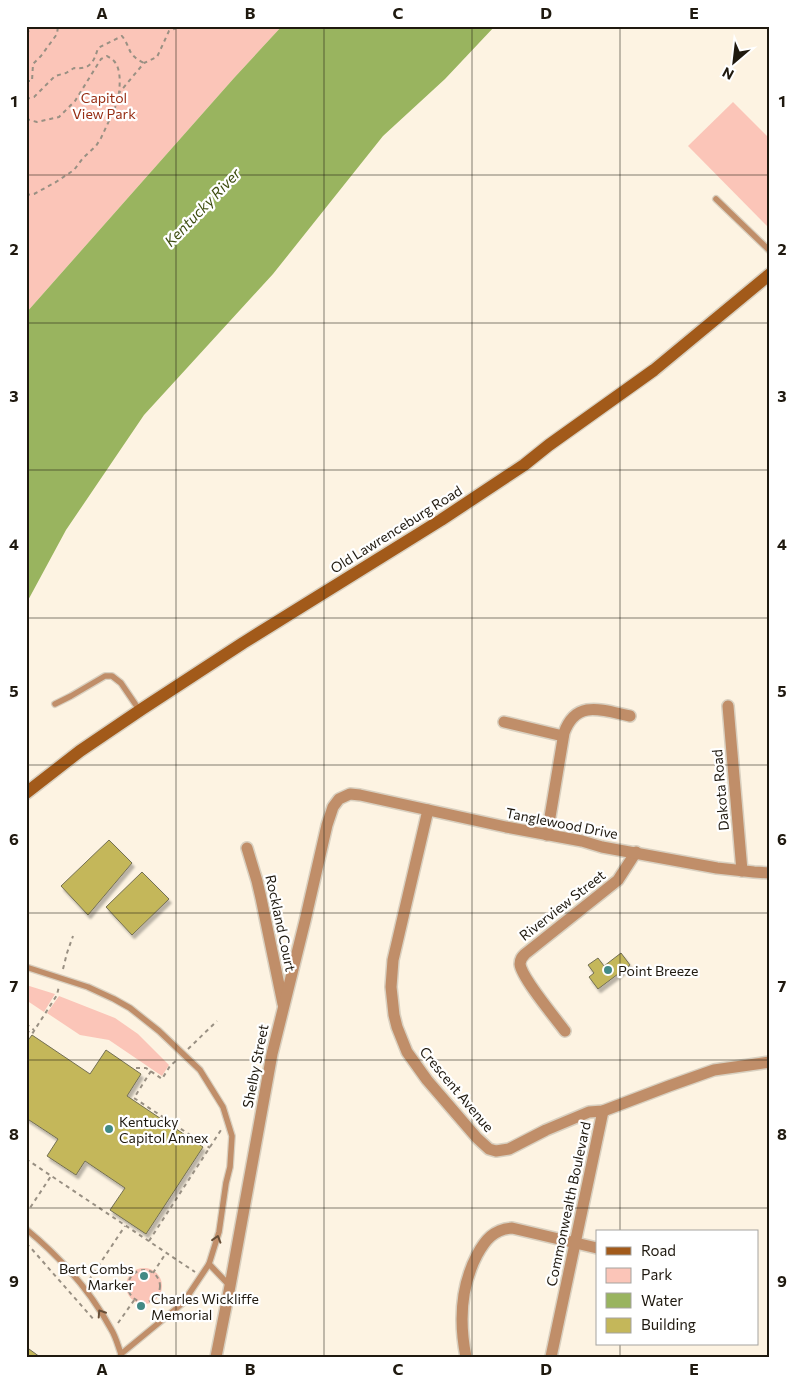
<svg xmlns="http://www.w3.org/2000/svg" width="796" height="1383" font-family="Commissioner,sans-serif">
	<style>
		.green { fill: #fbc5b8 }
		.water { fill: #99b45f }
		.building { fill: #c4b75a; stroke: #736f53; filter: url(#shadow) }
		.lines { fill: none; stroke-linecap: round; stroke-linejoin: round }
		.lane-casing { stroke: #d9d0c0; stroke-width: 8 }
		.street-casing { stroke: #d9d0c0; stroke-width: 14 }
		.secondary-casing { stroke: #d9d0c0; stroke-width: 15 }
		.path { stroke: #999083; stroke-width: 2; stroke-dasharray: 4 4; stroke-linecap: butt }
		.lane { stroke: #c08e69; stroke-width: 5.5 }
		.street { stroke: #c08e69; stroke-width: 11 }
		.secondary { stroke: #a25a1a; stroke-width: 12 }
		.oneway { stroke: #674e37 }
		.grid { fill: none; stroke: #1f190f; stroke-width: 1; stroke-opacity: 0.55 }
		.poi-dot { fill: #428a85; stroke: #fff; stroke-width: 2 }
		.labels { text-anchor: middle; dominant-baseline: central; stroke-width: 4.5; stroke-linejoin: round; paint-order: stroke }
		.park-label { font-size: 14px; fill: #972e14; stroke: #fff }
		.street-label { font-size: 14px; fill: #1f190f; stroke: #fff }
		.poi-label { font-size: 14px; fill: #1f190f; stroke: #fff; text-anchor: start }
		.water-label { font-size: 15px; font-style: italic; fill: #3e4e10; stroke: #fff }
		.neatline { fill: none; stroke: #1f190f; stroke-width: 2 }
		.grid-label { font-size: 16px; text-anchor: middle; font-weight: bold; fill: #1f190f }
	</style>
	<defs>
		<filter id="shadow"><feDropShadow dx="2.5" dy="4" stdDeviation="1" flood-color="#0004"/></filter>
	</defs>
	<rect width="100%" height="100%" fill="#fdf3e2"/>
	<g class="green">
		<path d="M26,26H282L234,78L26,313Z"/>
		<path d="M733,102L770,139V223L767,226L688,146Z"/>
		<path d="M26,985L55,994L44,1012L26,1000Z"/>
		<path d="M59,996L115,1018L138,1034L169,1065L162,1076L109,1040L80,1035L47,1013Z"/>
		<circle cx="144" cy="1286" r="18"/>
	</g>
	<path class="water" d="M282,26H495L445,79L383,136L273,274L144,415L66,530L26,604V313L234,78Z"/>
	<g class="building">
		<path d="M109,840L132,863L88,915L61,886Z"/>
		<path d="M142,872L169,899L132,935L106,907Z"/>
		<path d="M621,953L630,965L598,989L589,977L594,973L588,965L598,958L604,966Z"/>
		<path d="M32,1035L90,1074L106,1050L141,1074L127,1096L203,1147L146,1234L110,1210L125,1188L85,1161L76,1175L47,1156L58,1139L26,1118V1043Z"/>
		<path d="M29,1349L40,1357H26V1350L28,1351Z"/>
	</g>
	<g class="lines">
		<defs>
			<g id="lane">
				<path d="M716,199L770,251"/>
				<path d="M55,704L71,696L105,676H112L121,683L140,711"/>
				<path d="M26,967L88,987L114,999L130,1008L159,1031L200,1070L223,1107L232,1136L230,1167L226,1183L219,1232L209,1264L183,1303L121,1354L122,1357"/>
				<path d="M26,1229C60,1257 90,1290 111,1329C116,1337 118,1346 121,1354L120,1357"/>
				<path d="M209,1264L230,1286"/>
			</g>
			<g id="street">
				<path d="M728,706L742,871"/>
				<path d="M504,722L563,736"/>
				<path d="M428,810L393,960L391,987L394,1015L397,1027L407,1052L427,1080L477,1138L489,1149L496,1151L509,1149L546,1130L589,1112L603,1111L669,1086L714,1070L770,1062"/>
				<path d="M547,835L564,733C576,699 602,710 630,716"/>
				<path d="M247,848L257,881L261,898L283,1004"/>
				<path d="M565,1031C556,1019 521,977 520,964C520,959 522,957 525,954L618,880L636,852"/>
				<path d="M216,1357L230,1286L272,1054L305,921L327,825L333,807L339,799L350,794L360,795L506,827L582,841L602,847L717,868L754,872L770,873"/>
				<path d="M466,1357C459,1322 461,1286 477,1255C485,1240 494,1229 512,1228L597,1248"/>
				<path d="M551,1357L603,1111"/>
			</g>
			<path id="secondary" d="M26,793L80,751L142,709L243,643L441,520L524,465L549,445L654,370L770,274"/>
		</defs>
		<use href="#lane" class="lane-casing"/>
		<use href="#street" class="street-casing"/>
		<use href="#secondary" class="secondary-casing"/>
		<g class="path">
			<path d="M26,33L35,26"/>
			<path d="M26,81H32L33,64L41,56L57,34L58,26"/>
			<path d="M26,99L34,97L55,76L66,73L74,68C90,70 94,62 98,48L122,36C132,49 126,54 144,63"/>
			<path d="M26,119L37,122L59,117L75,101L101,59L107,56C110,58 112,59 114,61C121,69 120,83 119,93"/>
			<path d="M26,195L34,194L56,182L74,170L83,158L96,146L101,138L115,108L119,93L144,63L157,57L169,31L181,26"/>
			<path d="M63,969L67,953L73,936"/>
			<path d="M26,1024L34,1030"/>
			<path d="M26,1030L32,1034L57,995L59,986"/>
			<path d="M188,1049L217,1021"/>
			<path d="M136,1068H146L162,1079L170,1066L178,1059"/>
			<path d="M151,1071L134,1098L210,1148"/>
			<path d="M26,1159L195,1272"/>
			<path d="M26,1214L51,1176"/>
			<path d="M149,1241L221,1130"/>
			<path d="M26,1244L30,1247L95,1321"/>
			<circle cx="144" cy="1286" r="16"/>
			<path d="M153,1273L166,1253"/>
			<path d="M89,1280L125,1226"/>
			<path d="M118,1323L135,1299"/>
		</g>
		<use href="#lane" class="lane"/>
		<use href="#street" class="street"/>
		<use href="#secondary" class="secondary"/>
	</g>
	<defs><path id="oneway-chevron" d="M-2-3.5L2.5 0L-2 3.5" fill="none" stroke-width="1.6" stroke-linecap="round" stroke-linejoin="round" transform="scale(1.25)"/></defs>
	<g class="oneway">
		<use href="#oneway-chevron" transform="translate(217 1239) rotate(-73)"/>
		<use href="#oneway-chevron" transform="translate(101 1313) rotate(-123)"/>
	</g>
	<path class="grid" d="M176,26V1357M324,26V1357M472,26V1357M620,26V1232M26,175H770M26,323H770M26,470H770M26,618H770M26,765H770M26,913H770M26,1060H770M26,1208H770M620,1344V1357"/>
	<g class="poi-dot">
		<circle cx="608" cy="970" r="5"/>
		<circle cx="109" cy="1129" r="5"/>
		<circle cx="144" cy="1276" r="5"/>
		<circle cx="141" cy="1306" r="5"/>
	</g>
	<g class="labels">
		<g class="park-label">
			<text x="104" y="97">Capitol<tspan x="104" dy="16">View Park</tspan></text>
		</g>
		<g class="street-label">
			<text transform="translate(396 529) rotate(-32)">Old Lawrenceburg Road</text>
			<text transform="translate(720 790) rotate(-95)">Dakota Road</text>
			<text transform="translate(562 823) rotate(11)">Tanglewood Drive</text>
			<text transform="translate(562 905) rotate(-38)">Riverview Street</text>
			<text transform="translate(281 923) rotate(78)">Rockland Court</text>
			<text transform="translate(255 1066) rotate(-79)">Shelby Street</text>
			<text transform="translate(457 1089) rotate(50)">Crescent Avenue</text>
			<text transform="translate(568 1204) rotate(-78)">Commonwealth Boulevard</text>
		</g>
		<g class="poi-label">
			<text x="618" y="970">Point Breeze</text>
			<text x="119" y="1121">Kentucky<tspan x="119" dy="16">Capitol Annex</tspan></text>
			<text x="134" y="1268" text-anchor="end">Bert Combs<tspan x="134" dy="16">Marker</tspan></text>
			<text x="151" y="1298">Charles Wickliffe<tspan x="151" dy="16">Memorial</tspan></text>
		</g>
		<g class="water-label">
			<text transform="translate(202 207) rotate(-46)">Kentucky River</text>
		</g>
	</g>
	<rect width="796" height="1383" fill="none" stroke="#ffffff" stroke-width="55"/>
	<rect x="596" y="1230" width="162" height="115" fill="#ffffff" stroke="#a5a39f"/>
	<rect x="606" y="1247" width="25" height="8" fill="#a25a1a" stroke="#a5a39f"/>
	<text x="641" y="1256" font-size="15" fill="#1f190f">Road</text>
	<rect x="606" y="1268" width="25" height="15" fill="#fbc5b8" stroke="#a5a39f"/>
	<text x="641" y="1280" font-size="15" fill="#1f190f">Park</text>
	<rect x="606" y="1293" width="25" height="15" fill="#99b45f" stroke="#a5a39f"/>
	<text x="641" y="1306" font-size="15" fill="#1f190f">Water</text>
	<rect x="606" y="1318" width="25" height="15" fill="#c4b75a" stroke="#a5a39f"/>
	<text x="641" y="1330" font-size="15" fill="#1f190f">Building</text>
	<g transform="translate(734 62) rotate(208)" stroke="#ffffff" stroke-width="4" paint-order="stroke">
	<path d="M0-4L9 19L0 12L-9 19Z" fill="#1f190f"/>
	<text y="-8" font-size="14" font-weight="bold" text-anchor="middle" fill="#1f190f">N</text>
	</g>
	<rect x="28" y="28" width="740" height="1328" class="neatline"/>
	<g class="grid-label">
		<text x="102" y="19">A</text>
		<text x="250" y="19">B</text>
		<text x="398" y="19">C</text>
		<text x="546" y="19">D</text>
		<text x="694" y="19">E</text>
		<text x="14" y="107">1</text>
		<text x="782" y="107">1</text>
		<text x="14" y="255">2</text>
		<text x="782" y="255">2</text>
		<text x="14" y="402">3</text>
		<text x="782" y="402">3</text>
		<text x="14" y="550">4</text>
		<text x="782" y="550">4</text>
		<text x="14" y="697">5</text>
		<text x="782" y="697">5</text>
		<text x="14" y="845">6</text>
		<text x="782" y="845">6</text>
		<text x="14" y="992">7</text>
		<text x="782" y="992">7</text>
		<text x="14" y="1140">8</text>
		<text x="782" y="1140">8</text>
		<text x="14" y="1287">9</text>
		<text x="782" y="1287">9</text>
		<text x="102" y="1375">A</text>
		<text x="250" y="1375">B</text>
		<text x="398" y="1375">C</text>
		<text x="546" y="1375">D</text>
		<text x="694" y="1375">E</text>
	</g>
</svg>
